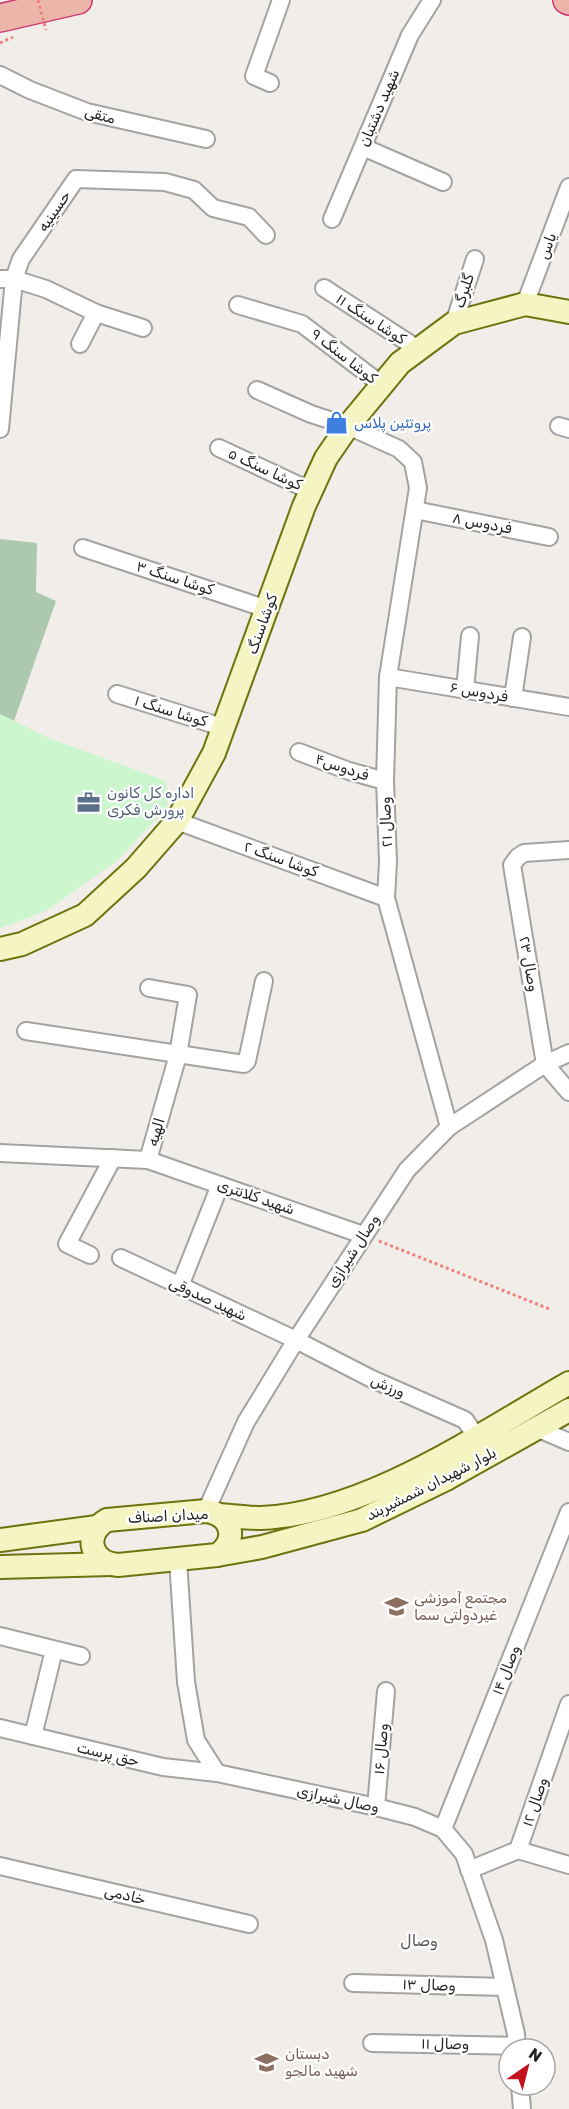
<svg xmlns="http://www.w3.org/2000/svg" width="569" height="2109" font-family="Rubik,Cairo,sans-serif">
	<style>
		.cemetery { fill: #acc8af }
		.park { fill: #ccf6cd }
		.lines { fill: none; stroke-linecap: round; stroke-linejoin: round }
		.minor-casing { stroke: #a3a3a3; stroke-width: 20 }
		.secondary-casing { stroke: #6e730e; stroke-width: 26 }
		.trunk-casing { stroke: #ce3874; stroke-width: 30 }
		.path { stroke: #ef827d; stroke-width: 3; stroke-dasharray: 3 3; stroke-linecap: butt }
		.minor { stroke: #fff; stroke-width: 16 }
		.secondary { stroke: #f5f5c3; stroke-width: 22 }
		.trunk { stroke: #ebb5aa; stroke-width: 27 }
		.path-bridge { stroke: #ef827d; stroke-width: 3; stroke-dasharray: 3 3; stroke-linecap: butt }
		.labels { text-anchor: middle; dominant-baseline: central; stroke-width: 4.5; stroke-linejoin: round; paint-order: stroke }
		.street-label { font-size: 15px; fill: #222; stroke: #fff }
		.shop-label { font-size: 15px; fill: #366cbe; stroke: #fff; text-anchor: start }
		.service-label { font-size: 15px; fill: #4e5e75; stroke: #fff; text-anchor: start }
		.education-label { font-size: 15px; fill: #785e54; stroke: #fff; text-anchor: start }
		.neighbourhood-label { font-size: 16px; fill: #555; stroke: #fff }
	</style>
	<rect width="100%" height="100%" fill="#f1eeea"/>
	<path class="cemetery" d="M0,539L37,543L36,592L56,601L14,721L0,714Z"/>
	<path class="park" d="M0,714L51,739L166,781L168,806L118,860L46,911L0,928Z"/>
	<g class="lines">
		<defs>
			<g id="minor">
				<path d="M0,75L30,90L87,112L206,139"/>
				<path d="M270,83L254,76L281,0"/>
				<path d="M363,147L443,182"/>
				<path d="M332,219L410,35L432,0"/>
				<path d="M0,279H14L21,259L76,179L165,182L194,190L213,208L249,217L266,235"/>
				<path d="M324,288L418,349"/>
				<path d="M525,304L569,187"/>
				<path d="M238,305L302,324L382,385"/>
				<path d="M454,323L475,259"/>
				<path d="M80,344L96,313"/>
				<path d="M257,390L311,414L348,426L399,449L413,462L418,488L388,677L385,781L388,862L386,898L449,1127"/>
				<path d="M559,426L569,429"/>
				<path d="M0,429L14,279L46,289L96,313L143,328"/>
				<path d="M219,448L311,491"/>
				<path d="M415,510L549,537"/>
				<path d="M83,548L267,609"/>
				<path d="M388,677L569,707"/>
				<path d="M465,690L470,636"/>
				<path d="M117,694L225,728"/>
				<path d="M513,698L522,637"/>
				<path d="M299,752L349,771L385,781"/>
				<path d="M177,821L386,898"/>
				<path d="M569,850L524,853L518,857L512,865L545,1064L569,1092"/>
				<path d="M26,1031L244,1064L247,1061L264,981"/>
				<path d="M0,1153L148,1160L178,1055L188,995L149,988"/>
				<path d="M148,1160L363,1235"/>
				<path d="M90,1255L67,1244L113,1158"/>
				<path d="M121,1258L296,1340L372,1379L465,1420L476,1436"/>
				<path d="M180,1286L220,1185"/>
				<path d="M536,1428L569,1442"/>
				<path d="M206,1511L246,1422L296,1340L407,1170L449,1127L545,1064L569,1053"/>
				<path d="M178,1560L186,1682L196,1740L217,1773"/>
				<path d="M0,1636L81,1656"/>
				<path d="M0,1728L163,1767L217,1773L376,1807L415,1817L443,1829L464,1854L494,1940L516,2034L517,2049"/>
				<path d="M33,1736L54,1650"/>
				<path d="M376,1807L386,1691"/>
				<path d="M443,1829L569,1512"/>
				<path d="M518,1850L569,1865"/>
				<path d="M0,1866L249,1924"/>
				<path d="M469,1870L518,1850L569,1704"/>
				<path d="M353,1983L505,1987"/>
				<path d="M372,2043L517,2046"/>
				<path d="M520,2085L522,2109"/>
			</g>
			<g id="secondary">
				<path d="M0,949L22,944L85,915L136,868L177,821L214,753L304,506L326,458L348,426L400,363L454,323L525,304L569,312"/>
				<path d="M206,1511C232,1514 239,1541 217,1555L118,1565C90,1563 83,1534 107,1520Z"/>
				<path d="M219,1515C233,1516 247,1518 261,1518C365,1514 480,1434 569,1383"/>
				<path d="M0,1540L97,1527"/>
				<path d="M217,1555L262,1547L362,1520L448,1478L569,1410"/>
				<path d="M0,1567L111,1564"/>
			</g>
			<g id="trunk">
				<path d="M567,0L569,1"/>
				<path d="M0,18L78,0"/>
			</g>
		</defs>
		<use href="#minor" class="minor-casing"/>
		<use href="#secondary" class="secondary-casing"/>
		<use href="#trunk" class="trunk-casing"/>
		<g class="path">
			<path d="M0,43L13,37"/>
			<path d="M379,1241L552,1310"/>
		</g>
		<use href="#minor" class="minor"/>
		<use href="#secondary" class="secondary"/>
		<use href="#trunk" class="trunk"/>
		<path class="path-bridge" d="M38,0L46,30"/>
	</g>
	<defs>
		<symbol id="shop-bare" viewBox="-9 -9 18 18"><path d="M-5-2.5h2.3a2.7 3.5 0 0 1 5.4 0H5L5.5 6h-11ZM-1.5-2.5h3a1.5 2.3 0 0 0-3 0Z" fill="#3f7fe0" stroke="#fff" stroke-width="2.5" paint-order="stroke"/></symbol>
		<symbol id="office-bare" viewBox="-9 -9 18 18"><path d="M-6-3h4V-5.5h4V-3h4V5H-6ZM-1-4.5V-3h2v-1.5ZM-6 0V1H6V0Z" fill="#5c6f8a" stroke="#fff" stroke-width="2.5" paint-order="stroke"/></symbol>
		<symbol id="university-bare" viewBox="-9 -9 18 18"><path d="M0-5L7-2L0 1L-7-2ZM-4 1L0 2.5L4 1V4Q0 6-4 4Z" fill="#8d6e63" stroke="#fff" stroke-width="2.5" paint-order="stroke"/></symbol>
		<symbol id="school-bare" viewBox="-9 -9 18 18"><path d="M0-5L7-2L0 1L-7-2ZM-4 1L0 2.5L4 1V4Q0 6-4 4Z" fill="#8d6e63" stroke="#fff" stroke-width="2.5" paint-order="stroke"/></symbol>
	</defs>
	<g fill-rule="evenodd">
		<use href="#shop-bare" x="320" y="406" width="33" height="33"/>
		<use href="#office-bare" x="72" y="786" width="33" height="33"/>
		<use href="#university-bare" x="380" y="1590" width="33" height="33"/>
		<use href="#school-bare" x="250" y="2046" width="33" height="33"/>
	</g>
	<g class="labels">
		<g class="street-label">
			<text transform="translate(379 108) rotate(-67)">شهید دشتبان</text>
			<text transform="translate(100 115) rotate(15)">متقی</text>
			<text transform="translate(54 211) rotate(-56)">حسینیه</text>
			<text transform="translate(547 246) rotate(-69)">یاس</text>
			<text transform="translate(464 291) rotate(-72)">گلبرگ</text>
			<text transform="translate(371 319) rotate(33)">۱۱ کوشا سنگ</text>
			<text transform="translate(344 356) rotate(38)">کوشا سنگ ۹</text>
			<text transform="translate(265 469) rotate(25)">کوشا سنگ ۵</text>
			<text transform="translate(482 523) rotate(11)">فردوس ۸</text>
			<text transform="translate(175 578) rotate(18)">کوشا سنگ ۳</text>
			<text transform="translate(262 624) rotate(-70)">کوشاسنگ</text>
			<text transform="translate(479 692) rotate(10)">فردوس ۶</text>
			<text transform="translate(171 711) rotate(17)">کوشا سنگ ۱</text>
			<text transform="translate(342 767) rotate(19)">فردوس۴</text>
			<text transform="translate(386 822) rotate(-92)">وصال ۲۱</text>
			<text transform="translate(281 859) rotate(20)">کوشا سنگ ۲</text>
			<text transform="translate(529 964) rotate(80)">وصال ۲۳</text>
			<text transform="translate(156 1132) rotate(-74)">الهیه</text>
			<text transform="translate(256 1197) rotate(19)">شهید کلانتری</text>
			<text transform="translate(353 1251) rotate(-57)">وصال شیرازی</text>
			<text transform="translate(208 1299) rotate(25)">شهید صدوقی</text>
			<text transform="translate(388 1386) rotate(24)">ورزش</text>
			<text transform="translate(431 1484) rotate(-27)">بلوار شهیدان شمشیربند</text>
			<text transform="translate(168 1516) rotate(-3)">میدان اصناف</text>
			<text transform="translate(506 1670) rotate(-68)">وصال ۱۴</text>
			<text transform="translate(381 1749) rotate(-85)">وصال ۱۶</text>
			<text transform="translate(108 1754) rotate(13)">حق پرست</text>
			<text transform="translate(338 1799) rotate(12)">وصال شیرازی</text>
			<text transform="translate(535 1802) rotate(-71)">وصال ۱۲</text>
			<text transform="translate(125 1895) rotate(13)">خادمی</text>
			<text transform="translate(429 1985) rotate(2)">وصال ۱۳</text>
			<text transform="translate(445 2044) rotate(1)">وصال ۱۱</text>
		</g>
		<g class="shop-label">
			<text x="354" y="423">پروتئین پلاس</text>
		</g>
		<g class="service-label">
			<text x="107" y="793">اداره کل کانون<tspan x="107" dy="17">پرورش فکری</tspan></text>
		</g>
		<g class="education-label">
			<text x="414" y="1598">مجتمع آموزشی<tspan x="414" dy="17">غیردولتی سما</tspan></text>
			<text x="285" y="2054">دبستان<tspan x="285" dy="17">شهید مالجو</tspan></text>
		</g>
		<g class="neighbourhood-label">
			<text x="419" y="1940">وصال</text>
		</g>
	</g>
	<g transform="translate(527 2067) rotate(35)"><circle r="28" fill="#ffffff" stroke="#a7a7a7" stroke-width="1.5"/>
	<path d="M0-4.5L10 22L0 15L-10 22Z" fill="#c3111b"/>
	<text y="-9" font-size="16" font-weight="bold" text-anchor="middle" fill="#222222">N</text>
	</g>
</svg>
